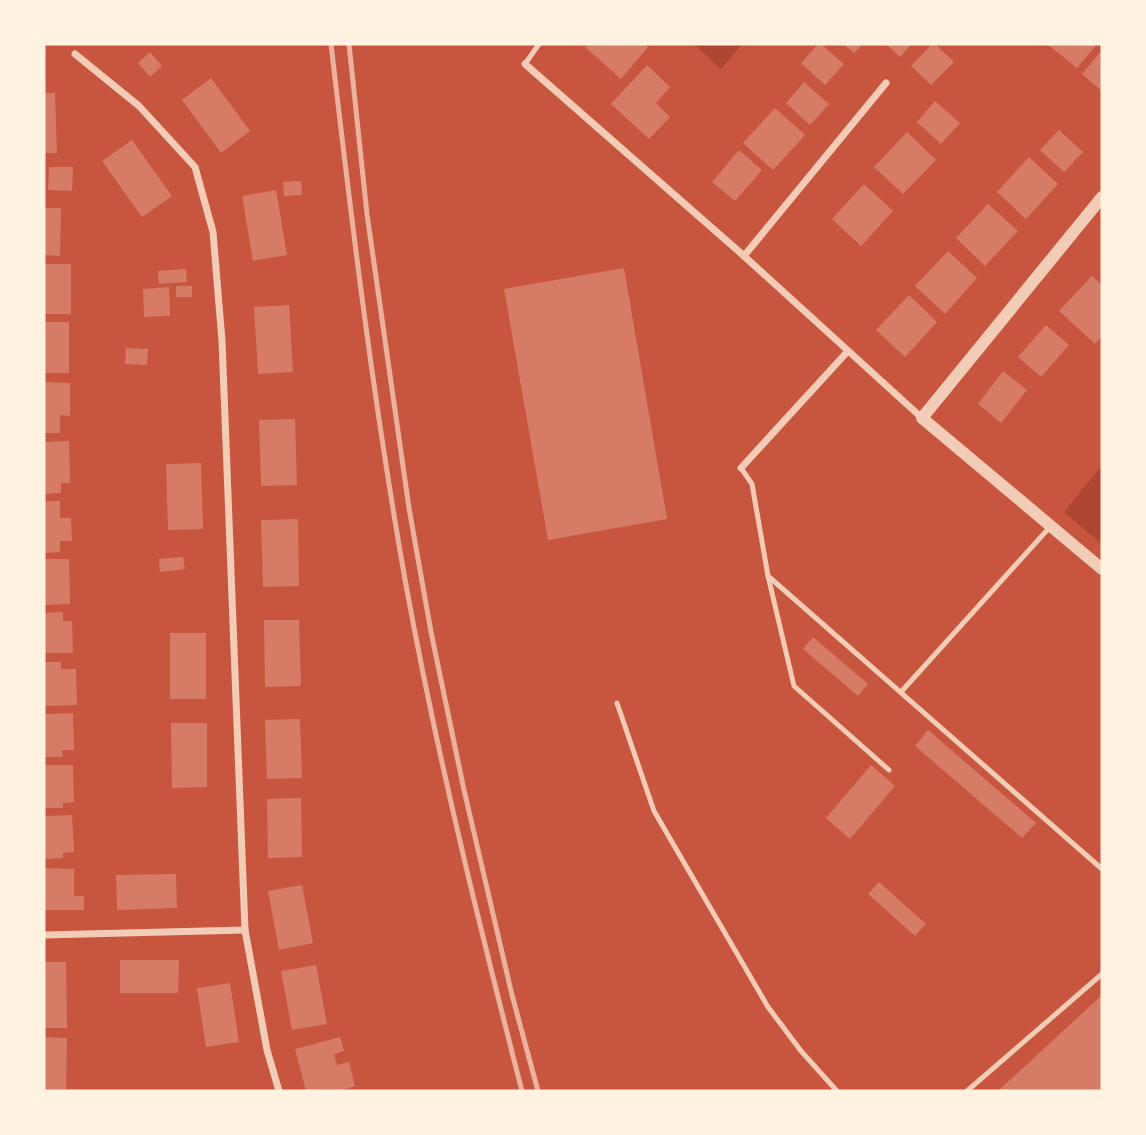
<svg xmlns="http://www.w3.org/2000/svg" width="1146" height="1135" font-family="Merriweather,serif">
	<style>
		.green { fill: #ae4732 }
		.building { fill: #d67c66 }
		.lines { fill: none; stroke-linecap: round; stroke-linejoin: round }
		.service { stroke: #f1ccb7; stroke-width: 5 }
		.minor { stroke: #f1ccb7; stroke-width: 7 }
		.tertiary { stroke: #f1ccb7; stroke-width: 12 }
		.rail { stroke: #e9b49f; stroke-width: 5 }
	</style>
	<rect width="100%" height="100%" fill="#c8553d"/>
	<g class="green">
		<path d="M694,44H742L721,69Z"/>
		<path d="M1102,465V544L1064,512Z"/>
	</g>
	<g class="building">
		<path d="M588,44H644L648,47L621,79L585,47Z"/>
		<path d="M818,44H821L844,64L825,85L801,63Z"/>
		<path d="M843,44H863L854,53Z"/>
		<path d="M886,44H912L900,57Z"/>
		<path d="M932,44H935L954,62L931,85L911,66Z"/>
		<path d="M1047,44H1097L1077,68Z"/>
		<path d="M1102,50V91L1082,74Z"/>
		<path d="M150,52L162,66L150,77L138,63Z"/>
		<path d="M647,65L670,87L656,103L670,117L649,139L611,104Z"/>
		<path d="M211,78L250,131L221,153L182,100Z"/>
		<path d="M804,82L829,104L810,125L786,103Z"/>
		<path d="M44,93H55L57,153H44Z"/>
		<path d="M935,101L960,123L941,144L917,122Z"/>
		<path d="M775,108L805,135L773,170L743,143Z"/>
		<path d="M1059,130L1083,152L1064,172L1040,150Z"/>
		<path d="M907,132L936,160L903,194L874,167Z"/>
		<path d="M132,140L172,196L142,217L102,161Z"/>
		<path d="M739,150L762,170L735,201L712,182Z"/>
		<path d="M1029,157L1058,184L1026,219L997,192Z"/>
		<path d="M49,167H73L72,191L48,190Z"/>
		<path d="M301,181L302,195L284,196L283,182Z"/>
		<path d="M864,184L893,211L861,246L832,219Z"/>
		<path d="M276,190L287,255L253,261L242,196Z"/>
		<path d="M988,204L1018,231L985,266L956,238Z"/>
		<path d="M44,208H61L60,256L44,255Z"/>
		<path d="M948,251L977,278L945,314L915,286Z"/>
		<rect x="44" y="264" width="27" height="50"/>
		<path d="M624,268L667,519L548,540L504,289Z"/>
		<path d="M186,269L187,282L159,284L158,271Z"/>
		<path d="M1092,276L1102,285V336L1095,344L1059,311Z"/>
		<rect x="176" y="286" width="16" height="11"/>
		<path d="M169,287L170,316L144,317L143,289Z"/>
		<path d="M909,295L937,322L905,357L876,330Z"/>
		<path d="M289,305L293,372L258,374L254,307Z"/>
		<rect x="44" y="322" width="25" height="51"/>
		<path d="M1046,325L1069,345L1041,377L1018,357Z"/>
		<path d="M126,348L148,349L147,365L125,364Z"/>
		<path d="M1003,371L1027,390L1001,423L978,404Z"/>
		<path d="M44,382L70,383V416L60,415V433H44Z"/>
		<path d="M295,419L297,485L261,486L259,420Z"/>
		<path d="M69,441L70,483H61V493L44,494V442Z"/>
		<path d="M201,463L203,529L168,530L166,464Z"/>
		<path d="M44,501H60V518H71L72,541H60V552L44,553Z"/>
		<path d="M298,519L299,586L263,587L261,520Z"/>
		<path d="M183,557L185,569L160,572L159,559Z"/>
		<path d="M44,559H69L70,604L44,605Z"/>
		<path d="M63,612V621H72L73,653H44V613Z"/>
		<path d="M264,620H299L301,686L265,687Z"/>
		<rect x="170" y="633" width="36" height="66"/>
		<path d="M813,637L868,684L858,696L803,649Z"/>
		<path d="M44,662H61V669H76L77,705L44,706Z"/>
		<path d="M73,713L74,750H62L63,757H44V714Z"/>
		<path d="M300,719L302,778L267,779L265,720Z"/>
		<path d="M171,723H207V787L172,788Z"/>
		<path d="M928,730L1036,823L1022,838L915,746Z"/>
		<path d="M44,765H73L74,802L63,803V808H44Z"/>
		<path d="M871,765L895,786L850,839L826,818Z"/>
		<path d="M301,798L302,857L268,858L267,799Z"/>
		<path d="M72,815L74,852L63,853V858L44,859V816Z"/>
		<path d="M44,868L74,869V896H84V910H44Z"/>
		<path d="M176,874L177,908L117,910L116,875Z"/>
		<path d="M879,882L926,924L915,936L868,894Z"/>
		<path d="M302,885L313,943L279,950L268,891Z"/>
		<path d="M120,960H179L178,993H120Z"/>
		<path d="M44,962H66L67,1028H44Z"/>
		<path d="M316,965L327,1024L292,1030L281,971Z"/>
		<path d="M230,983L239,1042L206,1047L197,988Z"/>
		<path d="M1102,995V1091H998Z"/>
		<path d="M44,1037L67,1038L66,1091L44,1090Z"/>
		<path d="M340,1037L344,1051L334,1054L337,1065L349,1062L355,1086L343,1090L344,1091H306L295,1049Z"/>
	</g>
	<g class="lines">
		<g class="service">
			<path d="M525,64L539,44"/>
			<path d="M741,468L752,484L768,576L794,686L889,770"/>
			<path d="M768,576L1102,869"/>
			<path d="M901,692L1049,528"/>
			<path d="M617,703L654,811L768,1007L801,1051L837,1091"/>
			<path d="M967,1091L1102,974"/>
		</g>
		<g class="minor">
			<path d="M75,54L139,106L195,167L213,232L222,341L245,930L267,1050L279,1091"/>
			<path d="M525,64L744,256L922,418"/>
			<path d="M744,256L886,83"/>
			<path d="M741,468L848,351"/>
			<path d="M44,935L245,930"/>
		</g>
		<path class="tertiary" d="M1102,197L922,418L1102,569"/>
		<g class="rail">
			<path d="M331,44C352,225 374,406 406,585C437,755 479,924 522,1091"/>
			<path d="M349,44L367,214L409,508L431,632L464,790L512,995L538,1091"/>
		</g>
	</g>
	<rect width="1146" height="1135" fill="none" stroke="#fff3e0" stroke-width="91"/>
</svg>
